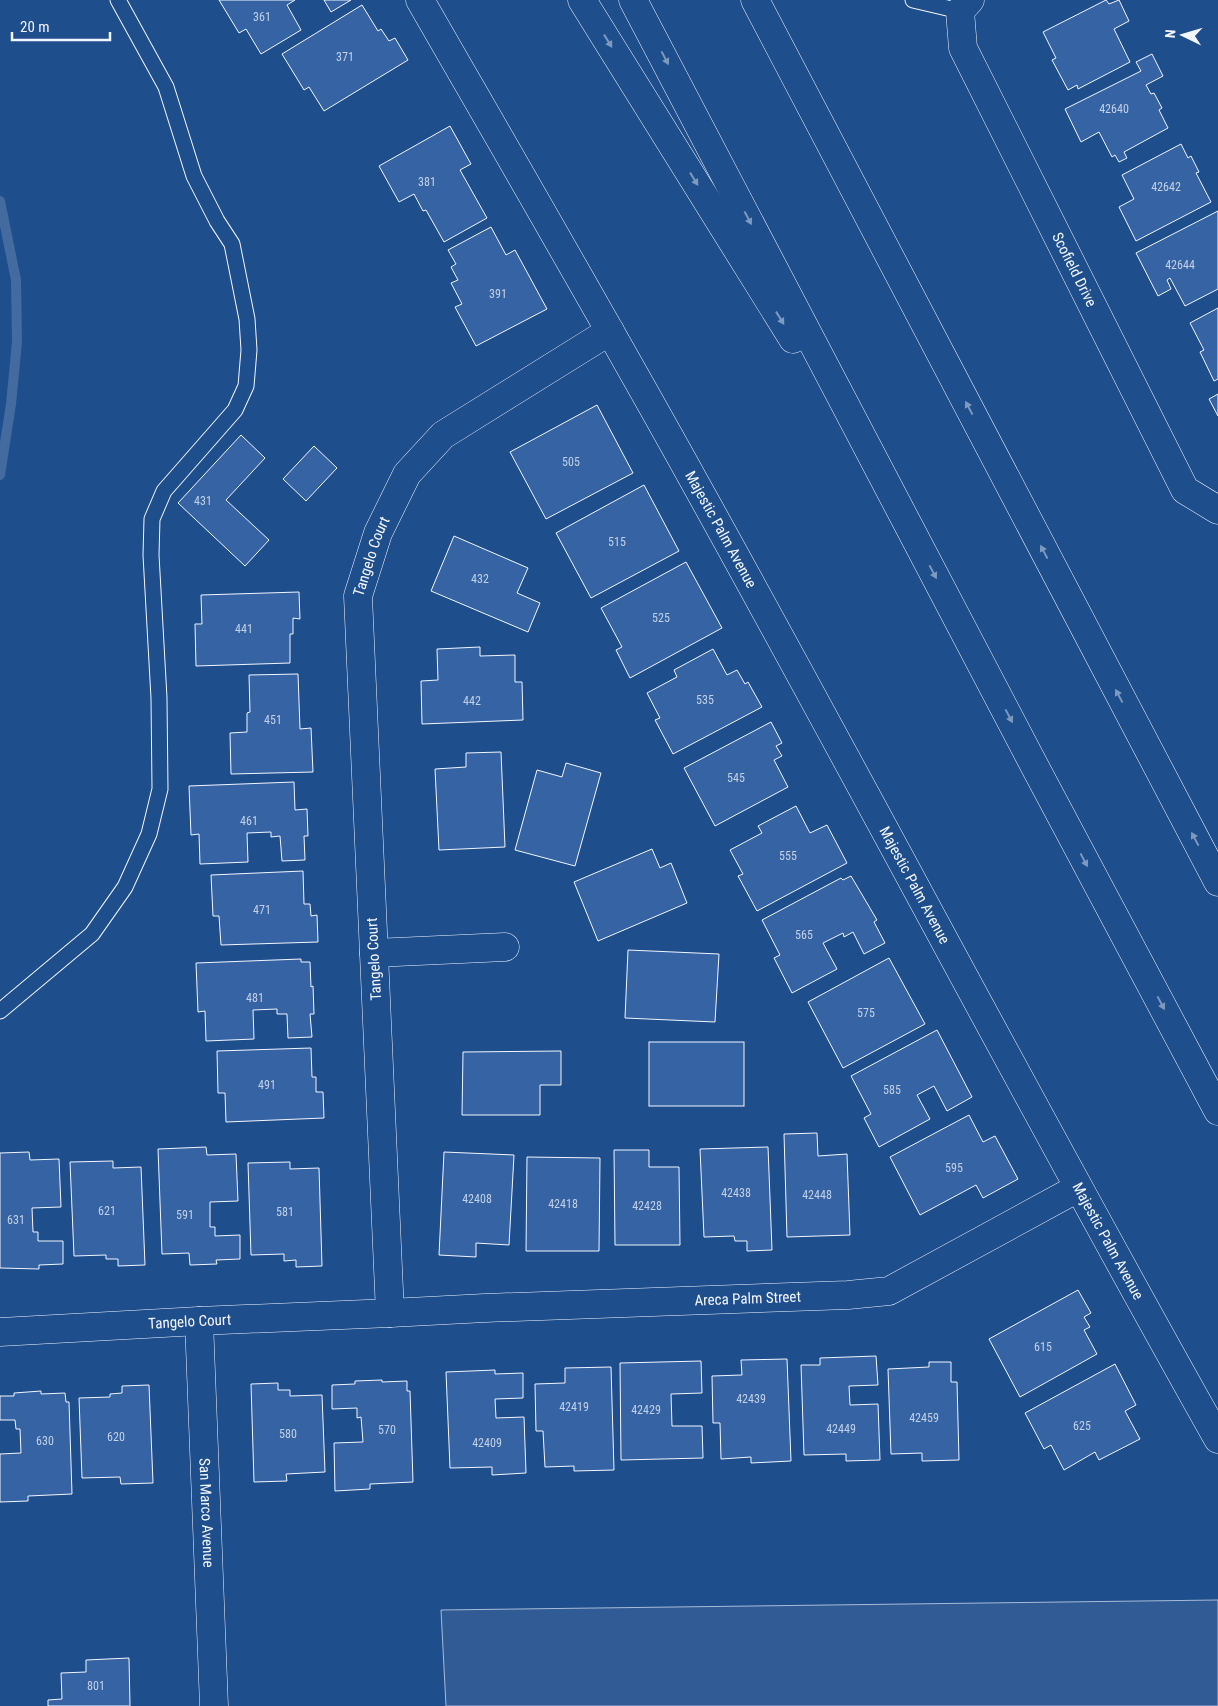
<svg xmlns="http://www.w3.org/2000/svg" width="1218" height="1706" font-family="'Roboto Condensed',sans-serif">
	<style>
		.built { fill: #305b95; stroke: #a8bbd7 }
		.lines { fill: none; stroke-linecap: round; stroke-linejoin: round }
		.stream { stroke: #446ba0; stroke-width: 10 }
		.building { fill: #3563a3; stroke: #f2f6ff }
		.lane-casing { stroke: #f2f6ff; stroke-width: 17 }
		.street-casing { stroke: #f2f6ff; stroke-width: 29 }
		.highway-casing { stroke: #f2f6ff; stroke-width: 29 }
		.lane { stroke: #1f4e8c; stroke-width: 15 }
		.street { stroke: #1f4e8c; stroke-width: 28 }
		.highway { stroke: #1f4e8c; stroke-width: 28 }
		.oneway { fill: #7e9ac0 }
		.labels { text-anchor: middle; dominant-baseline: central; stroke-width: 4; stroke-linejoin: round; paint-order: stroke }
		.number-label { font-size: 12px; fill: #c3d1e8 }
		.street-label { font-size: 15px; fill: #f2f6ff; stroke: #1f4e8c }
	</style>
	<rect width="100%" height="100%" fill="#1f4e8c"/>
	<path class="built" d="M1218,1600V1706H446L441,1610Z"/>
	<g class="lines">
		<path class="stream" d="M0,201L16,280L17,342L11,404L0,475"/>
	</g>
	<g class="building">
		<path d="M219,0H295L287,5L301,30L261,54L246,29L239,33Z"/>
		<path d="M324,0H351L331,12Z"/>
		<path d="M1106,0L1109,4L1119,0L1129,21L1114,29L1130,62L1078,89L1077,85L1068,90L1052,60L1056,58L1043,32Z"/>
		<path d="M362,5L378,31L381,29L389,41L395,38L408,60L324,111L309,87L304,90L282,54Z"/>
		<path d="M1152,54L1163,76L1146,85L1151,94L1154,93L1162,108L1159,110L1168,128L1124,152L1127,158L1119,162L1115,155L1112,157L1099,132L1081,142L1065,109L1141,71L1136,62Z"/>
		<path d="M450,126L471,164L460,170L487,218L444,242L426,210L423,211L414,194L399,202L379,166Z"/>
		<path d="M1181,144L1188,158L1191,156L1199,172L1196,173L1211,202L1136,241L1119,207L1134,199L1122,175Z"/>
		<path d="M1218,211V289L1185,306L1170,278L1167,280L1171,289L1158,296L1136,253Z"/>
		<path d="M491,227L506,255L515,250L547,309L476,346L455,307L462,304L451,283L458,280L451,267L456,264L448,250Z"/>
		<path d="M1218,308V379L1214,381L1200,352L1204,350L1190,323Z"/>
		<path d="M1218,394V416L1209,399Z"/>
		<path d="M597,405L633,473L546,519L510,452Z"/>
		<path d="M241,435L265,458L226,500L269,540L245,566L178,503Z"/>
		<path d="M314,446L337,468L306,501L283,479Z"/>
		<path d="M644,485L679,551L591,598L556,533Z"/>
		<path d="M454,536L528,568L517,593L540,603L528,632L431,591Z"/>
		<path d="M686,562L722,628L630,678L616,650L622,647L601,608Z"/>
		<path d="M299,592L300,619L293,618V634H290V663L196,666L195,624H202L201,595Z"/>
		<path d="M480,647V656L515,655V682H522L523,720L422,724L421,681L438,680L437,649Z"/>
		<path d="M713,649L727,675L737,670L745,684L748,682L762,707L673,754L655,720L660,718L647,693L677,677L674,670Z"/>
		<path d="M298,674L300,729L311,728L313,772L231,774L230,733L247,732V713L250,712L249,675Z"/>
		<path d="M771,722L782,743L776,746L782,756L774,760L788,787L715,826L684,768Z"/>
		<path d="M501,752L505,847L439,850L435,769L466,767V753Z"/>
		<path d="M566,763L601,773L575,866L515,850L537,770L562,777Z"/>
		<path d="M294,782L295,810L307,809L308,836H304L305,860L282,861L280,836L271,837V832L247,833L248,862L200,864L199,834L191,835L189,786Z"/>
		<path d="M796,806L810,833L827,825L847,863L757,911L738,876L743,874L730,850L762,833L758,826Z"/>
		<path d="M652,849L660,868L671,863L687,903L598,941L574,882Z"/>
		<path d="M303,871L304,904H310L311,916L317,915L318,942L221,945L219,916H213L211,875Z"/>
		<path d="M851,876L877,920L874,922L885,943L864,954L853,932L844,937L843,933L823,943L837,969L792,993L774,958L780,955L762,920L841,878L843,880Z"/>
		<path d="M628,950L719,954L715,1022L625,1018Z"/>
		<path d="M889,958L925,1024L843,1068L808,1002Z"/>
		<path d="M301,959V962H310L311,987L313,986L314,1014H310L312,1037L288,1038L287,1014H277V1009L253,1010L254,1039L206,1041L205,1011L198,1012L196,963Z"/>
		<path d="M937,1030L972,1097L947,1111L934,1086L917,1095L930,1119L879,1147L864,1118L871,1114L851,1076Z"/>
		<rect x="649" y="1042" width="95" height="64"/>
		<path d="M311,1048L312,1077H316V1092H323L324,1118L226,1122L225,1093H218L217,1051Z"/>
		<path d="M561,1051V1085H540V1115H462L463,1052Z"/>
		<path d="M969,1115L983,1142L995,1136L1018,1179L983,1198L976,1185L920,1215L890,1157Z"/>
		<path d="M817,1133L818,1156L847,1154L850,1235L787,1237L784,1134Z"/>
		<path d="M206,1147L207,1155L236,1154L238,1201L210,1202V1227H215V1236L240,1235V1259L216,1260L217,1264L190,1265L189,1253L162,1254L158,1149Z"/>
		<path d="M768,1147L772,1250L747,1251V1241H735L734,1236L704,1237L700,1149Z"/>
		<path d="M614,1150H649V1167H679L680,1245H615Z"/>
		<path d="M29,1152L30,1160L59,1159L61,1207L32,1208L33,1232H38V1241H63V1264L39,1265V1269L0,1268V1153Z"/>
		<path d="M444,1152L514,1155L509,1245L476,1243V1257L439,1255Z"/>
		<path d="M527,1157L600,1158L599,1251H526Z"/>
		<path d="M113,1161V1168L141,1167L145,1265L118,1266V1259H106V1255L74,1256L70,1162Z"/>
		<path d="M290,1162V1169L319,1168L322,1266L296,1267V1260L284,1261V1254L251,1255L248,1163Z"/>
		<path d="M1078,1290L1091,1313L1084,1317L1090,1327L1084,1330L1097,1354L1020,1397L989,1339Z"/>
		<path d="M876,1356L878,1385L849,1386L850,1405L878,1404L880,1460L846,1461V1454L804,1455L801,1365H820V1358Z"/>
		<path d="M787,1359L791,1461L751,1463V1457L721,1459L720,1423H713L712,1376L742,1375L741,1360Z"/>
		<path d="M701,1361L702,1393L671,1394L672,1426H702L703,1458L621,1460L620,1363Z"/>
		<path d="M929,1362H951V1382H957L959,1460L922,1461V1453L891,1454L888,1369L929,1367Z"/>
		<path d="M1115,1364L1136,1405L1125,1411L1140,1439L1099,1460L1095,1452L1064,1470L1051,1445L1044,1449L1025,1413Z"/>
		<path d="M611,1367L614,1470L574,1471V1466L545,1467L543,1431H536L535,1384L565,1383V1368Z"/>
		<path d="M495,1370V1374L523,1373V1398L495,1399L496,1418L524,1417L526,1473L492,1475V1467L450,1468L446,1372Z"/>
		<path d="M382,1380V1382L407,1381V1391H410L413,1482L370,1484V1489L335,1491L334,1443L363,1442L361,1417L357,1418V1408L332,1409V1385L355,1384V1381Z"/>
		<path d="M278,1383V1390H290V1396L322,1395L325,1472L286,1474L287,1481L254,1482L251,1384Z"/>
		<path d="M149,1385L153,1483L121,1484L120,1477L82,1478L79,1398L110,1397V1394L122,1393V1386Z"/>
		<path d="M41,1391V1394L65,1393L66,1402H69L72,1494L28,1496V1501L0,1502V1454L21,1453L20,1429H16L15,1420H0V1396H14V1393Z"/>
		<path d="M129,1658L130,1706H48V1700L62,1699L61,1673L86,1672V1660Z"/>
	</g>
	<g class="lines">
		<defs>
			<g id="lane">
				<path d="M913,0L960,11"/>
				<path d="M0,1011L92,934L125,887L149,834L160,789L159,698L151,555L152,519L164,491L235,410L246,386L249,350L247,319L232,244L217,221L194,176L166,87L118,0"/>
			</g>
			<g id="street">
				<path id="s1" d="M420,0C512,160 605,320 694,481C871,799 1039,1122 1218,1439"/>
				<path id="s2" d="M970,0L960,11L963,48L1185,490L1218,510"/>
				<path d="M374,953L505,947"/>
				<path id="s3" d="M390,1313L485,1308L848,1295L889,1291L1078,1188"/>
				<path id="s4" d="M199,1321L214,1706"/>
				<path id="s5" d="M0,1332L199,1321L390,1313L358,596L378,533L407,474L443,435L610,331"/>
			</g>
			<g id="highway">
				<path d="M582,0L793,339"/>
				<path d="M633,0L1034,765L1218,1111"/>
				<path d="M755,0L1218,882"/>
			</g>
		</defs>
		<use href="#lane" class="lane-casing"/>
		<use href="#street" class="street-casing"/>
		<use href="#highway" class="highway-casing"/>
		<use href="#lane" class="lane"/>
		<use href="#street" class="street"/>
		<use href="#highway" class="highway"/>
	</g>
	<defs><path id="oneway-solid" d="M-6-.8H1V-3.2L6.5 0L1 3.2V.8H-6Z" transform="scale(1.25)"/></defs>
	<g class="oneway">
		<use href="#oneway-solid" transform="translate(608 41) rotate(58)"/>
		<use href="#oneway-solid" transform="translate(665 58) rotate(62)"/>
		<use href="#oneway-solid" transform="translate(694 179) rotate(58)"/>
		<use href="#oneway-solid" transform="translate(748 218) rotate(62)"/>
		<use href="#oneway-solid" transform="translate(780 318) rotate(58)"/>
		<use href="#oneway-solid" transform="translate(969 408) rotate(-118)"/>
		<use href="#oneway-solid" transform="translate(1044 552) rotate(-118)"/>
		<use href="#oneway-solid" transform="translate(933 572) rotate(62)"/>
		<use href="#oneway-solid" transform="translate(1119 696) rotate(-118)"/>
		<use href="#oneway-solid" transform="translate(1009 716) rotate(62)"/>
		<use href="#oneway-solid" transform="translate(1195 839) rotate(-118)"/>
		<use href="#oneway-solid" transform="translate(1084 860) rotate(62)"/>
		<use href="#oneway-solid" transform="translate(1161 1003) rotate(62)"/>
	</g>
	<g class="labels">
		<g class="number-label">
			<text x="262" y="17">361</text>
			<text x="345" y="57">371</text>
			<text x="1114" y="109">42640</text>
			<text x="427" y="182">381</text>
			<text x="1166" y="187">42642</text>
			<text x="1180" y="265">42644</text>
			<text x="498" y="294">391</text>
			<text x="571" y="462">505</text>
			<text x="203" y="501">431</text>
			<text x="617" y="542">515</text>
			<text x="480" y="579">432</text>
			<text x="661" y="618">525</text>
			<text x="244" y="629">441</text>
			<text x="705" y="700">535</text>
			<text x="472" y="701">442</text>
			<text x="273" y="720">451</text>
			<text x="736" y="778">545</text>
			<text x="249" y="821">461</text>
			<text x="788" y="856">555</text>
			<text x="262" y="910">471</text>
			<text x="804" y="935">565</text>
			<text x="255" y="998">481</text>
			<text x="866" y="1013">575</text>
			<text x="267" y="1085">491</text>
			<text x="892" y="1090">585</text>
			<text x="954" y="1168">595</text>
			<text x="736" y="1193">42438</text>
			<text x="817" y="1195">42448</text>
			<text x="477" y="1199">42408</text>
			<text x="563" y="1204">42418</text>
			<text x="647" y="1206">42428</text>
			<text x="107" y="1211">621</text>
			<text x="285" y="1212">581</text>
			<text x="185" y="1215">591</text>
			<text x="16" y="1220">631</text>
			<text x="1043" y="1347">615</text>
			<text x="751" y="1399">42439</text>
			<text x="574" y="1407">42419</text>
			<text x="646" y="1410">42429</text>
			<text x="924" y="1418">42459</text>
			<text x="1082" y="1426">625</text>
			<text x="841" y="1429">42449</text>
			<text x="387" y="1430">570</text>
			<text x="288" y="1434">580</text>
			<text x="116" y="1437">620</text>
			<text x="45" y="1441">630</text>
			<text x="487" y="1443">42409</text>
			<text x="96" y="1686">801</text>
		</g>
		<g class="street-label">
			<text stroke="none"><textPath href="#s2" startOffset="300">Scofield Drive</textPath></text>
			<text stroke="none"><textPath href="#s1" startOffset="609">Majestic Palm Avenue</textPath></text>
			<text stroke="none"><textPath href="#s5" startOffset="1150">Tangelo Court</textPath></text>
			<text stroke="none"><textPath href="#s1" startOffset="1014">Majestic Palm Avenue</textPath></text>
			<text transform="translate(374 959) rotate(-93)">Tangelo Court</text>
			<text stroke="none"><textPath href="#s1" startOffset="1419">Majestic Palm Avenue</textPath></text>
			<text stroke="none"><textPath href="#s3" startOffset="358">Areca Palm Street</textPath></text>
			<text stroke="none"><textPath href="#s5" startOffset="190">Tangelo Court</textPath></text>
			<text stroke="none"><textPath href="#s4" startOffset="192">San Marco Avenue</textPath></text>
		</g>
	</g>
	<g transform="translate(1183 35) rotate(275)" stroke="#1f4e8c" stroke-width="4" paint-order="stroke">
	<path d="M0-4L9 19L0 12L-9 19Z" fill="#f2f6ff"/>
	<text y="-8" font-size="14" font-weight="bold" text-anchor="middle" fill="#f2f6ff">N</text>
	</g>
	<path d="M12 32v8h98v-8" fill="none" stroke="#f2f6ff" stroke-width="2.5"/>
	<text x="20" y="32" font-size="15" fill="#f2f6ff" stroke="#1f4e8c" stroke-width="4" paint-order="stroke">20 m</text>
</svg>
